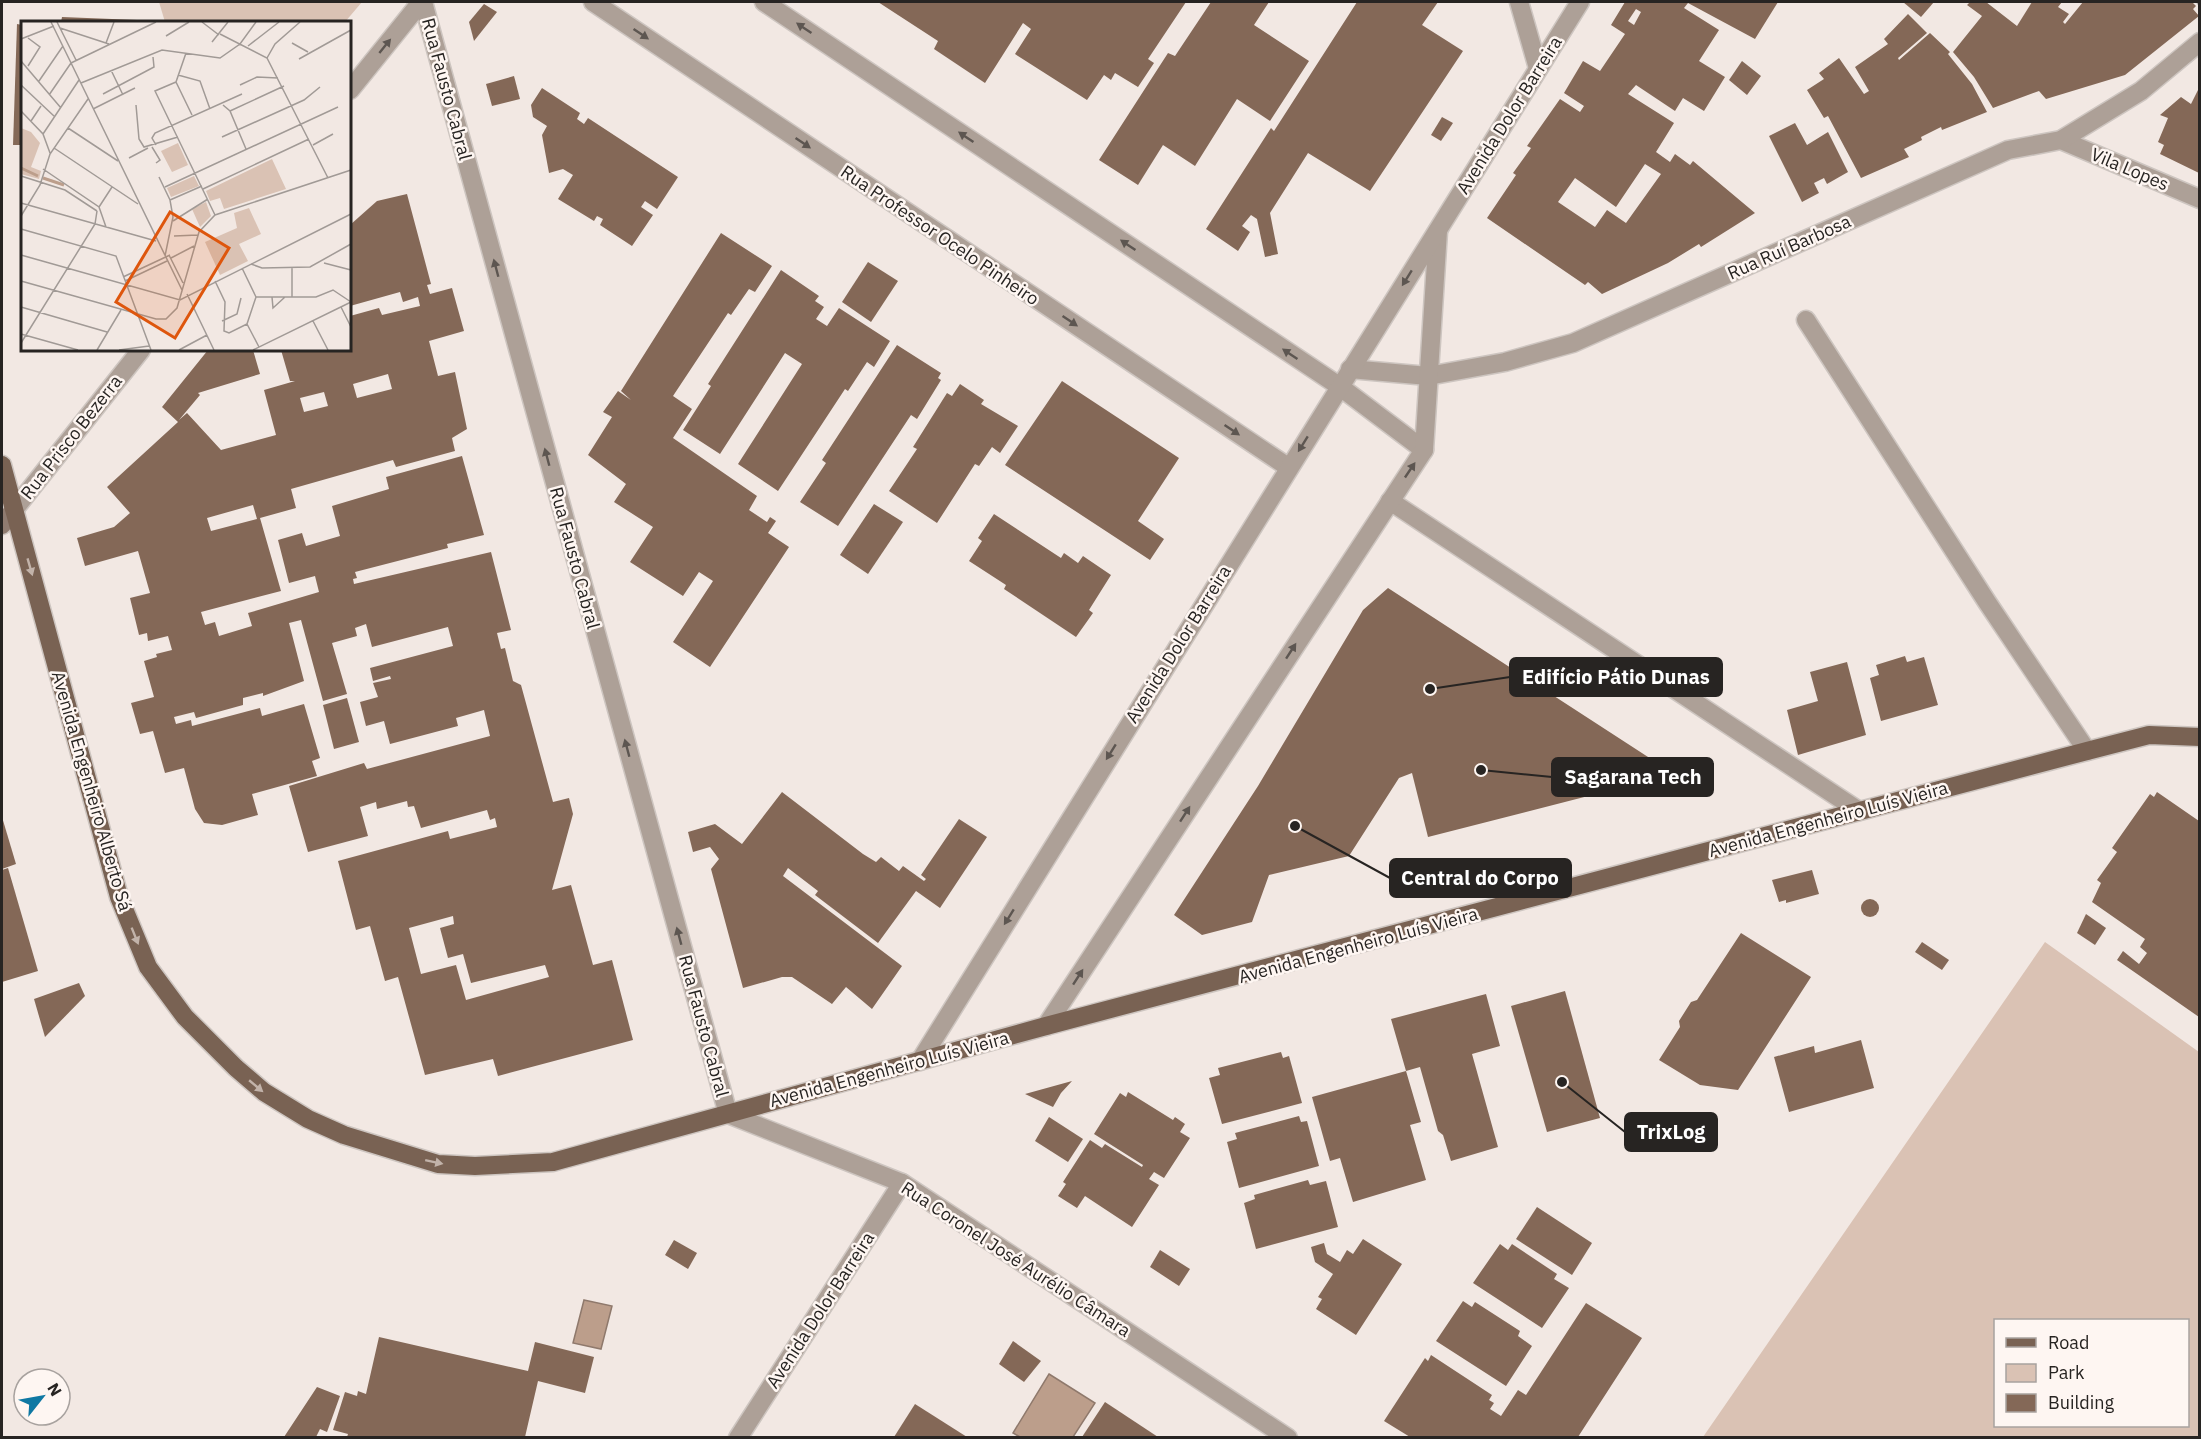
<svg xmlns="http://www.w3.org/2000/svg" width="2201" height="1439" font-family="'IBM Plex Sans',sans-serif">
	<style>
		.green { fill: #dac2b4; fill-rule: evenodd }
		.water { fill: #bc9e8b; stroke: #8f796c; stroke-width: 1.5 }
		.building { fill: #846857; fill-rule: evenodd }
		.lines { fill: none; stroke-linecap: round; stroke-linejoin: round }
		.street-casing { stroke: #cdc5c0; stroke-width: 21 }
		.secondary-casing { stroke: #cdc5c0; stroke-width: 21 }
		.primary-casing { stroke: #cdc5c0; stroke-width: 21 }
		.path { stroke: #aba4a0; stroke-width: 4; stroke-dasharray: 4.5 4.5; stroke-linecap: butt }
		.street { stroke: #ada097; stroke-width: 18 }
		.secondary { stroke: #8f7b70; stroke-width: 18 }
		.primary { stroke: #796253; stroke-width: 18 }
		.oneway { fill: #5d5651 }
		.oneway2 { fill: #c2b3aa }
		.labels { text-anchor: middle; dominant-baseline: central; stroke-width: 5; stroke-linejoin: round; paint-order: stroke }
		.street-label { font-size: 18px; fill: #272422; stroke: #fef6f2 }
		.inset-river { fill: none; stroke: #bc9e8b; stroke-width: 3 }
		.inset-road { fill: none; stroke: #a19a96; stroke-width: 1.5 }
		.view { fill: #de560d; fill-opacity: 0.15; stroke: #de560d; stroke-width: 3 }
		.inset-edge { fill: none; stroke: #272422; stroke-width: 3 }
		.leader { fill: none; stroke: #272422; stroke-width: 2 }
		.callout-dot { fill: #272422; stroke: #fef6f2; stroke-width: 2 }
		.callout { fill: #272422; stroke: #272422; stroke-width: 2 }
		.callout-label { font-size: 20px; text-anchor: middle; font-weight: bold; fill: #fff }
	</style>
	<rect width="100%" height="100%" fill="#f2e8e3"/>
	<g class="green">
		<path d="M159,2H362L345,22H165Z"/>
		<path d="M2045,942L2199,1052V1437H1703ZM1996,1320H2188V1426H1996Z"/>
	</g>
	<g class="water">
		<path d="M584,1300L612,1306L601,1349L573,1343Z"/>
		<path d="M1049,1374L1095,1403L1073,1437H1020L1013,1433Z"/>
	</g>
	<g class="building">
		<path d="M878,2H1186L1148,59L1154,63L1138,87L1115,73L1111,80L1104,75L1087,100L1015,54L1031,29L1023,23L985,83L934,49L938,41Z"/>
		<path d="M1211,2H1269L1254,25L1309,61L1270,121L1237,99L1195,166L1163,145L1138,185L1099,160L1168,53L1175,56Z"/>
		<path d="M1357,2H1438L1422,25L1463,51L1370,191L1308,153L1270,213L1278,254L1265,257L1257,219L1251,215L1242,226L1250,232L1238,251L1206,229L1271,128L1274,131Z"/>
		<path d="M1625,2H1778L1755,39L1688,3L1684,8L1719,30L1699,61L1725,77L1704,111L1683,98L1675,111L1636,85L1628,94L1674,123L1656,152L1670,162L1675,154L1690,165L1693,161L1755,213L1701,247L1699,244L1668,263L1602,294L1588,282L1585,285L1487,218L1516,175L1513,173L1531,148L1527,146L1560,99L1580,112L1584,106L1564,93L1583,61L1600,71L1625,34L1611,25ZM1636,9L1641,12L1634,25L1628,21ZM1645,164L1661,174L1626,223L1607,210L1595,227L1558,202L1575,178L1616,207Z"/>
		<path d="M1903,2H1934L1921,17Z"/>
		<path d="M1970,2H1986L2017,26L2032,2H2062L2058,7L2069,14L2063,22L2065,24L2083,2H2192L2196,6L2193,9L2199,16L2125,75L2046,99L2039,91L1993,108L1974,77L1953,52L1982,16L1967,5Z"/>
		<path d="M484,4L497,12L474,41L469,22Z"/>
		<path d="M1908,14L1927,33L1898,58L1899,60L1930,33L1950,52L1948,54L1972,84L1987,112L1942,130L1941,127L1921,137L1922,140L1904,149L1909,157L1861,178L1828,116L1824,118L1807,90L1824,79L1819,73L1839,58L1864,94L1869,91L1855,67L1888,44L1884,39Z"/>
		<path d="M62,17L162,21V22H61Z"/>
		<path d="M17,24L22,25V145H13Z"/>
		<path d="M1742,61L1761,76L1747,95L1729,80Z"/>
		<path d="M514,76L520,99L492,106L486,84Z"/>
		<path d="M542,88L580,113L577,119L584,124L588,118L678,177L657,209L645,201L641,207L653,215L632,246L600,225L603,219L597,216L594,221L558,199L573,175L563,169L549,173L542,135L547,126L533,117L531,105Z"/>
		<path d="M2199,88V173L2160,154L2164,145L2158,142L2168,118L2160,115L2181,97L2191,104Z"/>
		<path d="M1442,117L1453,123L1441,141L1431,135Z"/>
		<path d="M1795,123L1807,145L1828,132L1848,172L1827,184L1824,178L1814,183L1819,193L1802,202L1769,136Z"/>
		<path d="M407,194L431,284L427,285L430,294L452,288L464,331L429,341L438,376L455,372L467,429L452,438L455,451L396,467L393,460L291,489L296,508L260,518L281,591L201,612L205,625L215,622L219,636L252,626L248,613L319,592L315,576L289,583L278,540L302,533L306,546L340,536L332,506L389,489L386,477L462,456L484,535L447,544L448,548L355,572L357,578L353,579L354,584L491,552L511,630L497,633L501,649L505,648L513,681L521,685L553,802L569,798L573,814L552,890L571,885L593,965L612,960L633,1040L498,1076L493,1059L425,1075L398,977L385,981L370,926L356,930L338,861L448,831L450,839L497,827L495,818L490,820L487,810L421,828L414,806L408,807L407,801L377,809L376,802L360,807L368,836L308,852L289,786L364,763L367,769L490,736L484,710L456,718L458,726L390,744L384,721L366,726L360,702L378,697L373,683L391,679L390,676L373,681L370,668L453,646L448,627L372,647L366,624L355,628L357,636L332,643L347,694L323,701L301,620L289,623L304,681L263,696V693L243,698V705L196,718L194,712L174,717L176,724L191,720L192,726L260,708L262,716L304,704L320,758L312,761L317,776L252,794L258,815L222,825L204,823L195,809L184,768L165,773L153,731L140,734L131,703L154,697L144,661L157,657L156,654L172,650L168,636L148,641L147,633L139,635L130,598L150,593L138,551L85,566L77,538L114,527L130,513L107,487L178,422L162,407L208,350H253L260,374L198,393L200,395L179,420L187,413L221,450L276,435L264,390L295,381H290L281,350H350V316L379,308L382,315L420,306L418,297L403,302L400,292L350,306V225L377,201ZM388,374L392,389L357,398L353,384ZM324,392L328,406L304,412L300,398ZM253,505L257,519L211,531L207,518ZM453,916L454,924L440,928L448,958L463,954L471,983L545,965L549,977L466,1000L456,965L421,974L409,928Z"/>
		<path d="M721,233L772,266L755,292L749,289L731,315L728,313L673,396L692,409L673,438L757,496L749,510L767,522L770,517L776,521L768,533L789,547L710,667L673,642L713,581L699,572L683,596L630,562L653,527L614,502L626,484L588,455L612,417L603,412L618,391L631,400L621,391Z"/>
		<path d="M868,262L898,281L871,322L842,302Z"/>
		<path d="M781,270L819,296L815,301L824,307L816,319L827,326L839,308L890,341L874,367L867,362L848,391L845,389L778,491L738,464L802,364L785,353L720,454L683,430L711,386L708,384Z"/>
		<path d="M897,345L941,373L938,378L941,380L917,419L911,415L838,526L800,502L826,463L822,460Z"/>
		<path d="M1062,381L1179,458L1138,521L1164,539L1150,560L1005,465Z"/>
		<path d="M960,384L984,400L981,404L1018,426L1000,453L992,447L979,466L975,464L937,523L889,491L917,449L913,447L947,393L952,396Z"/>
		<path d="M874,504L903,522L868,574L840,555Z"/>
		<path d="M994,514L1061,558L1064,553L1078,563L1083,556L1111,575L1089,610L1093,613L1076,637L1004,589L1006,585L969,561L982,541L978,538Z"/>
		<path d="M1388,588L1665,768L1630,778L1631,785L1428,837L1412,773L1399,778L1349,856L1269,875L1252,922L1202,935L1174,915L1258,786L1363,610Z"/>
		<path d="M1905,656L1907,662L1924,657L1938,705L1881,721L1870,678L1879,675L1876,665Z"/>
		<path d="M1847,662L1866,735L1798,755L1787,710L1818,701L1810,672Z"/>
		<path d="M347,698L359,742L334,749L323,705Z"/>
		<path d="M782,792L863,854L876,862L881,857L899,871L903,866L924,881L926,879L921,875L959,819L987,837L940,908L916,891L878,943L815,895L818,891L788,868L783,876L902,966L872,1009L846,987L832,1004L792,977H782L743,988L711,869L719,859L710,847L693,852L688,832L715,824L742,844Z"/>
		<path d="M2157,792L2199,821V1017L2117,960L2123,951L2139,964L2147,953L2140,947L2145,939L2092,902L2101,883L2097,880L2117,852L2112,848L2150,794L2154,797Z"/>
		<path d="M2,817L16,864L2,869Z"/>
		<path d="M8,868L38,971L2,982V870Z"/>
		<path d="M1812,870L1819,894L1786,903V900L1779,902L1772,880Z"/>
		<circle cx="1870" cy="908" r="9"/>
		<path d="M2086,914L2106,928L2095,945L2077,933Z"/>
		<path d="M1741,933L1811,977L1738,1090L1700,1085L1659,1060L1680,1027L1679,1021L1691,1002L1697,1000Z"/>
		<path d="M1922,942L1949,960L1942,970L1915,952Z"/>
		<path d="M79,983L85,996L45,1037L34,999Z"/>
		<path d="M1565,991L1600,1118L1547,1132L1511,1006Z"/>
		<path d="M1486,994L1500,1046L1472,1054L1498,1147L1451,1161L1443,1135L1438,1131L1420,1067L1406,1071L1391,1019Z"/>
		<path d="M1861,1040L1874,1088L1789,1112L1774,1057L1814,1046L1815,1053Z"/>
		<path d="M1281,1052L1283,1058L1289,1056L1302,1103L1222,1124L1209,1078L1220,1075L1218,1068Z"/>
		<path d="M1406,1071L1421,1122L1410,1125L1426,1180L1353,1202L1340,1158L1330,1161L1312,1097Z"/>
		<path d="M1072,1081L1061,1093L1053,1107L1025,1094Z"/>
		<path d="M1128,1092L1173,1120L1175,1117L1185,1124L1180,1132L1190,1138L1164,1178L1154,1172L1149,1179L1159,1185L1132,1227L1085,1196L1077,1208L1058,1196L1066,1184L1063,1182L1090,1140L1102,1148L1105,1144L1142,1167L1143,1165L1094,1134L1120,1093L1126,1097Z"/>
		<path d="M1299,1116L1301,1122L1307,1121L1319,1166L1239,1188L1227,1142L1237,1139L1235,1133Z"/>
		<path d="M1049,1117L1083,1139L1068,1162L1035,1141Z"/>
		<path d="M1308,1180L1310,1185L1326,1181L1338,1227L1256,1249L1244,1203L1255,1199L1254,1195Z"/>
		<path d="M1537,1207L1592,1243L1572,1275L1516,1239Z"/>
		<path d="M1363,1239L1402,1264L1356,1335L1316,1309L1322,1299L1318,1297L1333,1274L1315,1262L1311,1247L1324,1243L1327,1254L1340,1262L1347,1250L1353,1254Z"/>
		<path d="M674,1240L697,1253L688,1269L665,1255Z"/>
		<path d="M1500,1244L1508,1250L1512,1244L1557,1274L1554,1279L1569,1288L1542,1328L1473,1283Z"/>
		<path d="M1160,1250L1190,1269L1179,1286L1150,1267Z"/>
		<path d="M1463,1301L1472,1307L1475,1302L1520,1331L1518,1336L1532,1346L1506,1386L1436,1341Z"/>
		<path d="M1586,1303L1642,1338L1578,1437H1410L1384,1421L1425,1358L1428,1361L1431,1355L1492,1395L1489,1400L1494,1403L1490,1409L1501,1416L1518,1390L1526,1395Z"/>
		<path d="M379,1337L528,1371L535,1342L594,1357L585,1393L538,1381L525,1437H347L348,1434L333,1430L345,1392L357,1396L358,1391L366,1394Z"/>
		<path d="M1013,1341L1041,1361L1024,1382L999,1364Z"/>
		<path d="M317,1387L340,1396L327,1432L320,1429L316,1437H284Z"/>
		<path d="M1105,1402L1158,1437H1082Z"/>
		<path d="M915,1404L967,1437H894Z"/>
	</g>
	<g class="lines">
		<defs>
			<g id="street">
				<path d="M423,2L728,1114L902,1183L1288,1438"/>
				<path d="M593,2L1288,467"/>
				<path d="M764,2L1339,386L1424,450"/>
				<path d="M1519,2L1538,68"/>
				<path d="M350,90L421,2"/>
				<path d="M2061,140L2200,199"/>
				<path d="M1806,320L1987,602L2087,751"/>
				<path d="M1350,369L1428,376L1505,362L1573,343L2008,150L2061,140L2141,91L2200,42"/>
				<path d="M1390,501L1859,811"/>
				<path d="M13,511L141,350"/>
				<path d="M1046,1026L1424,450L1438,231"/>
				<path d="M920,1061L1580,2"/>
				<path d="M738,1438L902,1183"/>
			</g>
			<path id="secondary" d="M2,525L13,511"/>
			<path id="primary" d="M2,465L119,897L148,967L185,1017L236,1068L264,1092L308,1119L344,1135L438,1164L475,1166L553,1162L1046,1026L2087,751L2149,735L2200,737"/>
		</defs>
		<use href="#street" class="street-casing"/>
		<use href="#secondary" class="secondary-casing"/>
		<use href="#primary" class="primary-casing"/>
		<path class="path" d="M2198,2L2200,4"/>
		<use href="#street" class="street"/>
		<use href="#secondary" class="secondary"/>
		<use href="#primary" class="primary"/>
	</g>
	<defs><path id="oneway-solid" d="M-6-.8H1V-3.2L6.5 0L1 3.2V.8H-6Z" transform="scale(1.5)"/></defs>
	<g class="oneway">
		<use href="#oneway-solid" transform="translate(804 28) rotate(-146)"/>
		<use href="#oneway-solid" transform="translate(641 34) rotate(34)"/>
		<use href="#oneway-solid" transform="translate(385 46) rotate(-51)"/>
		<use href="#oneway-solid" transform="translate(966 137) rotate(-146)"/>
		<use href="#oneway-solid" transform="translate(803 143) rotate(34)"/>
		<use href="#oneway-solid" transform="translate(1128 245) rotate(-146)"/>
		<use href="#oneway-solid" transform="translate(496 268) rotate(-105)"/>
		<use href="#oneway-solid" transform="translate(1407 278) rotate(122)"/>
		<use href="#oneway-solid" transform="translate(1070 321) rotate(34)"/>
		<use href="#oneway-solid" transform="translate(1290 354) rotate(-146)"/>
		<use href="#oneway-solid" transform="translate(1232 430) rotate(34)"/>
		<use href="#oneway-solid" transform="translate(1303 444) rotate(122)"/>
		<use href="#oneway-solid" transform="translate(547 457) rotate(-105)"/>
		<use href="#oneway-solid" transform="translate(1410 470) rotate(-56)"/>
		<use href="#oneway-solid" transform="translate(1291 651) rotate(-57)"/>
		<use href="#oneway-solid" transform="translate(627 748) rotate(-105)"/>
		<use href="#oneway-solid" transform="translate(1111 752) rotate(122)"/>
		<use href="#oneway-solid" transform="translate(1185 814) rotate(-57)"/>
		<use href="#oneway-solid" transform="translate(1009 917) rotate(122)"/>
		<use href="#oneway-solid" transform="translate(679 936) rotate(-105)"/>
		<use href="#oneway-solid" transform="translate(1078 977) rotate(-57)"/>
	</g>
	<g class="oneway2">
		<use href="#oneway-solid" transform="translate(30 567) rotate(74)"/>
		<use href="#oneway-solid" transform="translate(135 936) rotate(68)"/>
		<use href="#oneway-solid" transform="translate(256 1086) rotate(40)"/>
		<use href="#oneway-solid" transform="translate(434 1162) rotate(12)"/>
	</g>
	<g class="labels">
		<g class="street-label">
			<text transform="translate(447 89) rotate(75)">Rua Fausto Cabral</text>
			<text transform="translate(1509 115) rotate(-58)">Avenida Dolor Barreira</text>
			<text transform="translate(2130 169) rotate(23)">Vila Lopes</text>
			<text transform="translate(940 235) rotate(34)">Rua Professor Ocelo Pinheiro</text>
			<text transform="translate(1789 247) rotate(-24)">Rua Ruí Barbosa</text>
			<text transform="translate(71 437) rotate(-52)">Rua Prisco Bezerra</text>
			<text transform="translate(575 558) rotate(75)">Rua Fausto Cabral</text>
			<text transform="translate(1178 644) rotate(-58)">Avenida Dolor Barreira</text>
			<text transform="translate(92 791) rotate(74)">Avenida Engenheiro Alberto Sá</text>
			<text transform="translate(1828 819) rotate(-15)">Avenida Engenheiro Luís Vieira</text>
			<text transform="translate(1358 945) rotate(-15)">Avenida Engenheiro Luís Vieira</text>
			<text transform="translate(704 1026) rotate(75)">Rua Fausto Cabral</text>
			<text transform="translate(889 1069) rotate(-15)">Avenida Engenheiro Luís Vieira</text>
			<text transform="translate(1016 1259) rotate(33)">Rua Coronel José Aurélio Câmara</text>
			<text transform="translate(820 1310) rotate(-57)">Avenida Dolor Barreira</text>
		</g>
	</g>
	<g transform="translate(21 21)">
		<rect width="330" height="330" fill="#f2e8e3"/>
		<path d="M0,107L10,111L19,122L10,146L20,150L18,158L0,153ZM157,122L167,144L151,151L140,130ZM251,138L265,168L203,188L199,177L189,180L185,170ZM173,155L178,165L150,176L146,167ZM185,181L190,195L179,206L171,188ZM228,187L240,213L218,223L227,240L199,254L184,221L216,207L213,192Z" fill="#dac2b4"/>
		<path class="inset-river" d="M0,147L17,155M22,157L43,164"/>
		<path class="inset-road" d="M30,1L161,269M36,1L55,39M181,1L198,14M39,7L88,23M199,13L246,37L307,157M145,15L168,1M7,17L19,26L7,45M0,18L33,5M191,21L207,1M85,22L93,1M271,22L287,31M227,25L258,1M165,32L155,61L171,94M246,37L254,23L279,1M278,38L330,9M0,40L40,87M50,42L135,1M90,49L102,74M157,54L179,60L189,88M18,60L42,25M155,61L134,70L194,194M60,62L141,29L199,37L219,23L235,1M0,64L34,96M219,64L236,56L257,57M82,73L133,46L132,36M28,74L50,42M115,84L118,118L123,126L157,116M202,84L209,90L225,128M72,88L114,67M0,90L22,113L29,132M209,90L263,65M10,100L20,85M47,107L97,140M22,113L58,59M201,116L283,79L299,66M135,124L131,117L134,112L221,73M292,124L312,113M131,126L139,139L135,142M33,127L117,183M108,137L127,127M22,148L78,186L85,206M0,155L44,169L76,190M138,156L149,179L152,196L144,235M144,166L317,86M182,168L288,118M149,179L181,165M0,182L135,220M78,186L91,166M0,195L19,164L29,133L67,78M152,200L187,178M0,208L95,235L130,329M153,215L177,214M0,234L159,279L330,193M148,234L162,262M150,237L173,225M303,242L330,249M230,243L241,247L289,246L330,223M221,247L235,276L226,303L238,326M102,256L149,234M0,260L135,298H145L156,287L178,211L194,194L330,149M104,260L146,240M194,260L204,281L203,310L208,312L226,303M166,273L193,329M235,276H295L312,269L330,281M251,276L252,287L264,276M271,276V247M0,286L86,311M320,286L330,306M201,300L216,293L220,277M292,300L307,329M0,313L57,329M0,322L74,203L76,190M76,329L100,289M98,329L128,325M158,329L186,314M232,329L330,281"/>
		<path class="view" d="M149,191L208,227L154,317L95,281Z"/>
		<rect width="330" height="330" class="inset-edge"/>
	</g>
	<path class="leader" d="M1430 689L1510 677M1481 770L1552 777M1295 826L1390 878M1562 1082L1625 1132"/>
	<g class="callout-dot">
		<circle cx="1430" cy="689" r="6"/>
		<circle cx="1481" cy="770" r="6"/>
		<circle cx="1295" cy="826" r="6"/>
		<circle cx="1562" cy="1082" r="6"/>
	</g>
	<g class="callout">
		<rect x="1510" y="658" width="212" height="38" rx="6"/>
		<rect x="1552" y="758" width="161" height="38" rx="6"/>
		<rect x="1390" y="859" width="181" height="38" rx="6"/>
		<rect x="1625" y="1113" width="92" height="38" rx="6"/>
	</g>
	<g class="callout-label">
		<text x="1616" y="684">Edifício Pátio Dunas</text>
		<text x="1633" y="784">Sagarana Tech</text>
		<text x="1480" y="885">Central do Corpo</text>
		<text x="1671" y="1139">TrixLog</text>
	</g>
	<rect width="2201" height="1439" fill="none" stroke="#272422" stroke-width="6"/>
	<rect x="1994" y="1319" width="195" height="108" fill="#fef6f2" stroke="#a8a29f" stroke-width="1.5"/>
	<rect x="2006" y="1338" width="30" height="9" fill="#796253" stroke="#a8a29f" stroke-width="1.5"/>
	<text x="2048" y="1349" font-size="18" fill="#272422">Road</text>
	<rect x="2006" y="1364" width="30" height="18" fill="#dac2b4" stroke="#a8a29f" stroke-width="1.5"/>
	<text x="2048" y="1379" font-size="18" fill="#272422">Park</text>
	<rect x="2006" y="1394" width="30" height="18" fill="#846857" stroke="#a8a29f" stroke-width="1.5"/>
	<text x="2048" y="1409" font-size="18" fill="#272422">Building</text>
	<g transform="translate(42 1397) rotate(59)"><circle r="28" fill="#fef6f2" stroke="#a8a29f" stroke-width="1.5"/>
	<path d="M0-4.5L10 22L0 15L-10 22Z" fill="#0f78a3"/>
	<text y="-9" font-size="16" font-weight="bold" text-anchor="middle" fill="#272422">N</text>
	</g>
</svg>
